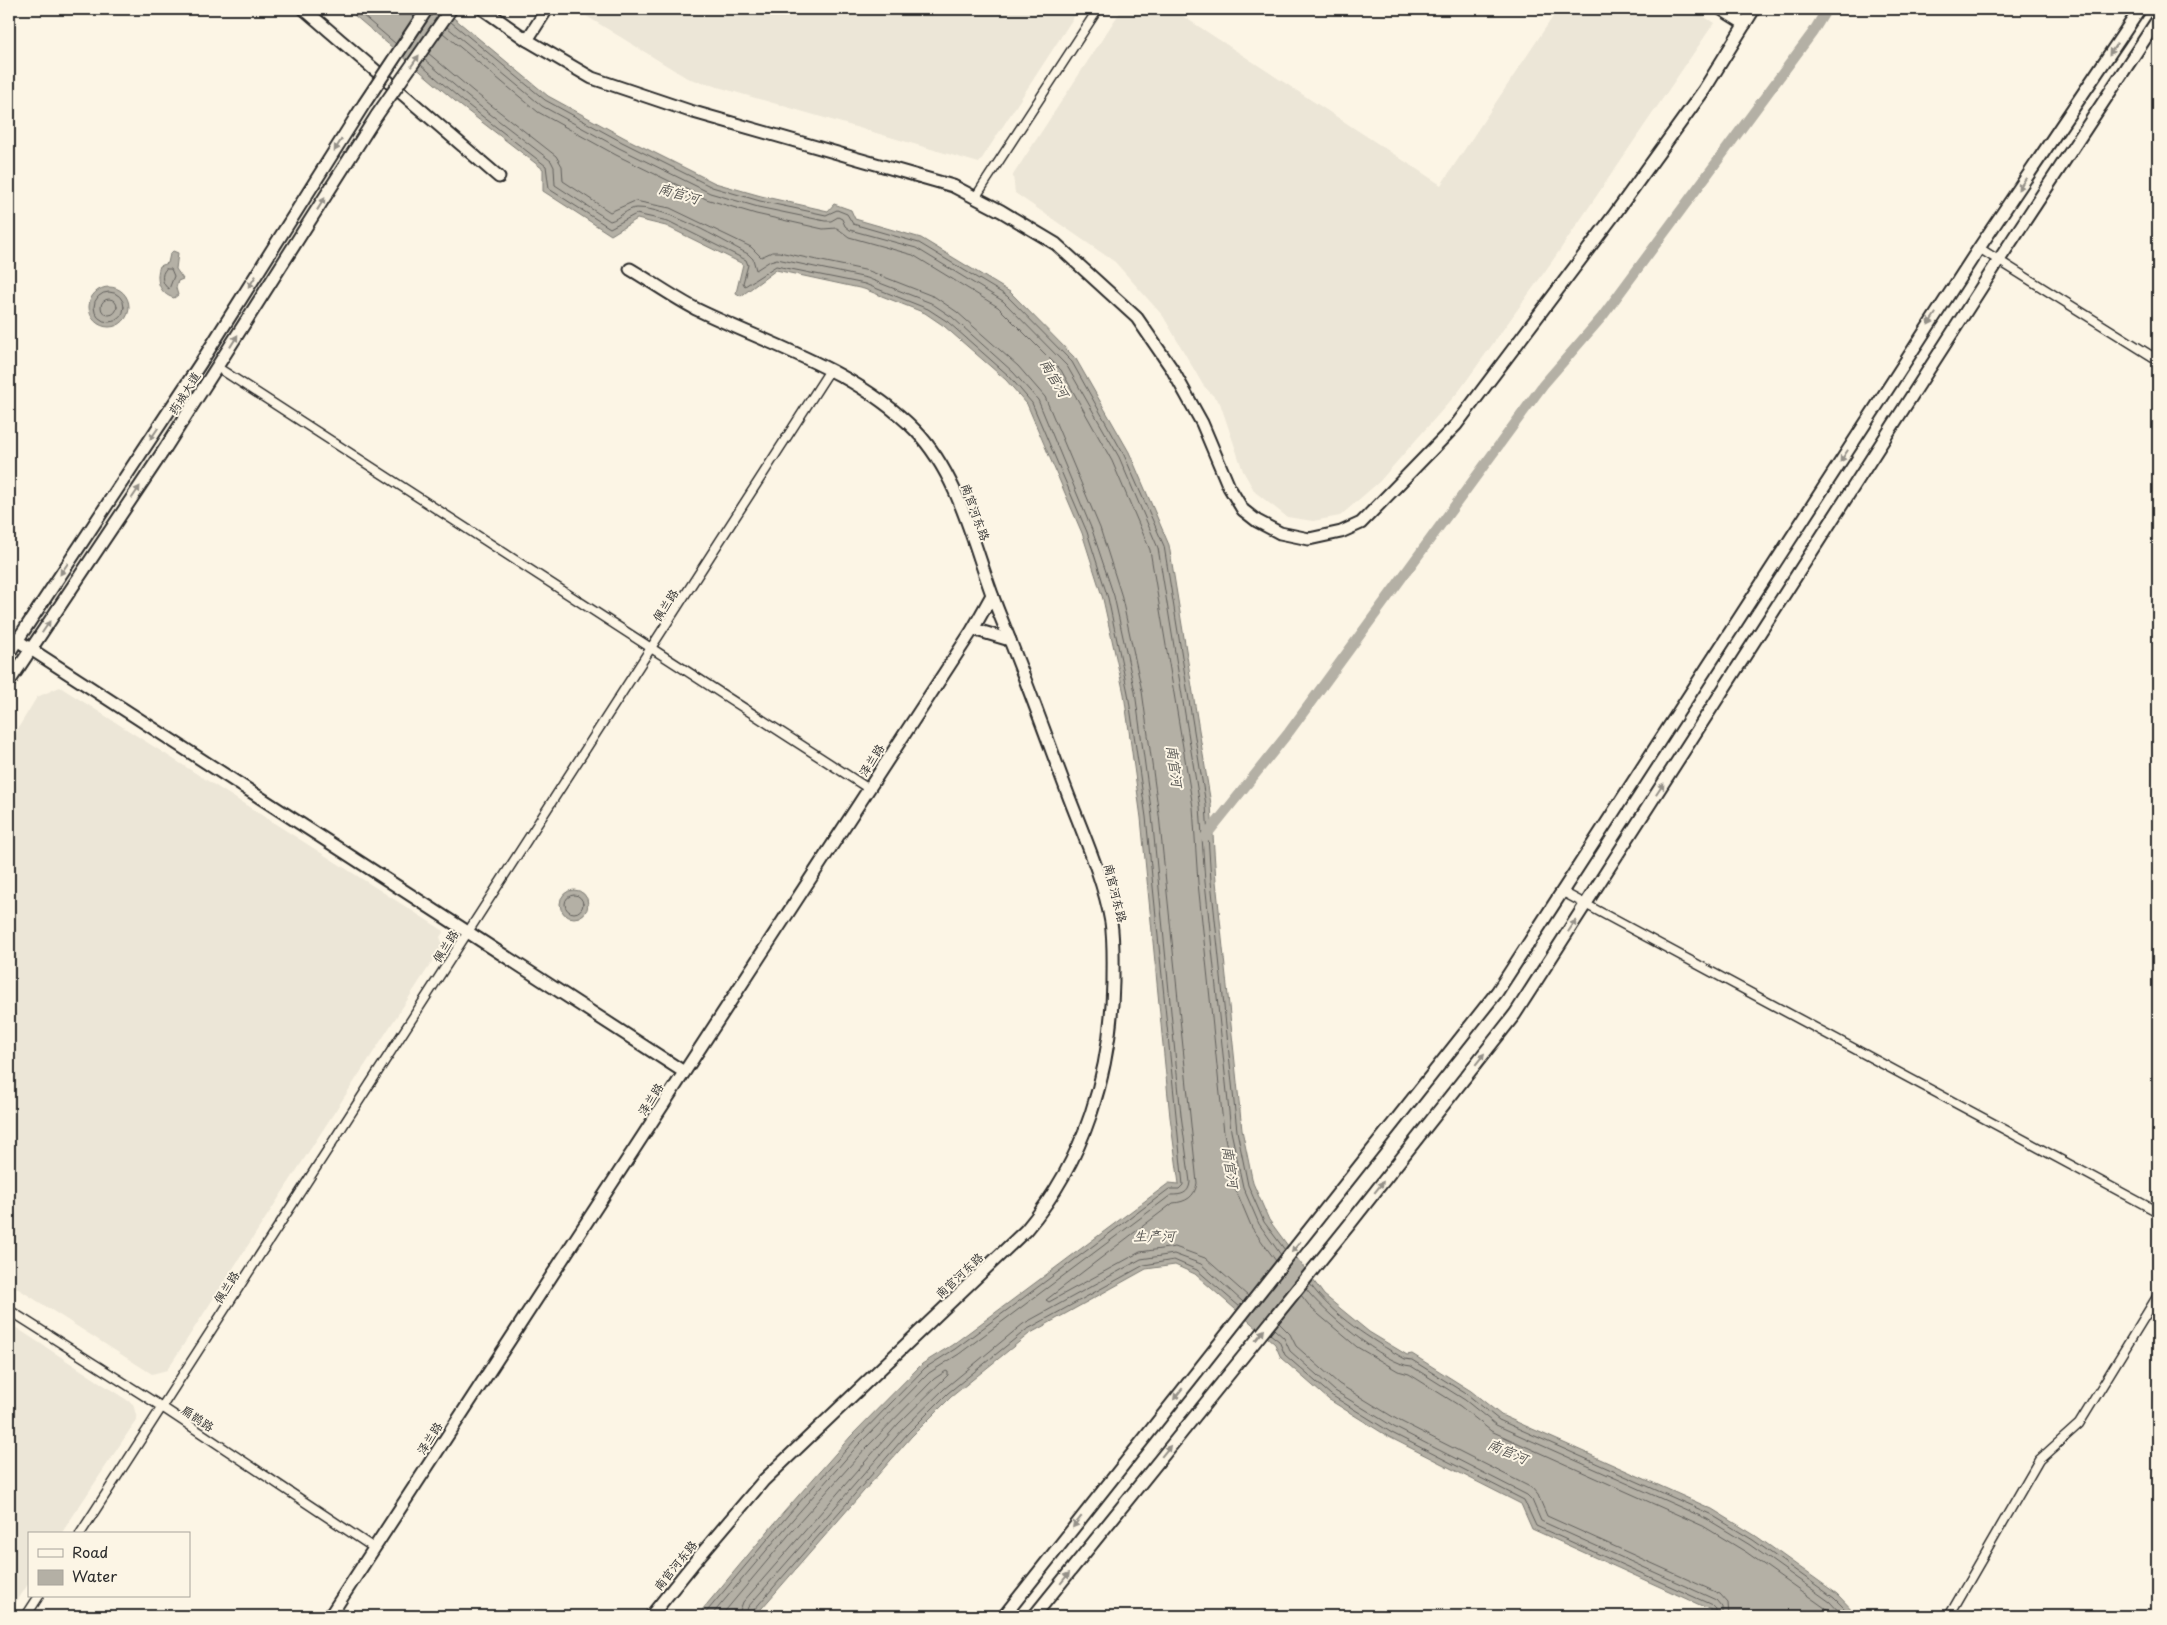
<svg xmlns="http://www.w3.org/2000/svg" width="2167" height="1625" font-family="'Playpen Sans','LXGW WenKai TC',sans-serif">
	<style>
		.built { fill: #ece6d7 }
		.water { fill: #b4b0a5; stroke: #7d7b74 }
		.lines { fill: none; stroke-linecap: round; stroke-linejoin: round }
		.shore { stroke: #62605c; stroke-width: 1 }
		.canal { stroke: #b4b0a5; stroke-width: 10 }
		.street-casing { stroke: #2b2b2b; stroke-width: 11 }
		.secondary-casing { stroke: #2b2b2b; stroke-width: 15 }
		.street { stroke: #fcf5e5; stroke-width: 8 }
		.secondary { stroke: #fcf5e5; stroke-width: 11 }
		.secondary-bridge-casing { stroke: #2b2b2b; stroke-width: 15; stroke-linecap: butt }
		.secondary-bridge { stroke: #fcf5e5; stroke-width: 11 }
		.oneway { fill: #949088 }
		.labels { text-anchor: middle; dominant-baseline: central; stroke-width: 4; stroke-linejoin: round; paint-order: stroke }
		.street-label { font-size: 12px; fill: #2b2b2b; stroke: #fcf5e5 }
		.water-label { font-size: 14px; font-style: italic; fill: #545350; stroke: #fcf5e5 }
	</style>
	<rect width="100%" height="100%" fill="#fcf5e5"/>
	<filter id="ink" filterUnits="userSpaceOnUse"><feTurbulence type="fractalNoise" baseFrequency=".02" numOctaves="2"/><feDisplacementMap in="SourceGraphic" scale="10" xChannelSelector="R" yChannelSelector="G"/><feConvolveMatrix kernelMatrix="1 2 1 2 8 2 1 2 1" color-interpolation-filters="sRGB"/></filter>
	<g filter="url(#ink)">
		<g class="built">
			<path d="M575,9H1079L979,163L687,78Z"/>
			<path d="M1122,9H1172L1441,185L1558,9H1693L1714,23L1553,260L1459,391L1379,482L1340,516L1313,521L1287,517L1255,492L1243,471L1220,403L1203,385L1163,316L1115,262L1015,193L1013,175Z"/>
			<path d="M60,687L444,931L440,937L443,945L167,1370L152,1374L9,1283V743L37,697Z"/>
			<path d="M9,1323L133,1404L137,1419L61,1534H29V1583L9,1613Z"/>
		</g>
		<g class="water">
			<path d="M347,9H443L548,96L625,138L715,183L761,196L828,211L834,204L851,210L855,219L921,238L1010,292L1076,359L1129,452L1169,545L1211,804L1216,881L1242,1130L1253,1183L1269,1220L1324,1295L1369,1332L1407,1355L1412,1354L1471,1391L1501,1415L1712,1509L1756,1536L1837,1594L1858,1616H1712L1711,1610L1532,1529L1521,1504L1389,1437L1328,1399L1281,1358L1275,1344L1195,1274L1175,1265L1146,1269L1029,1334L951,1397L911,1437L755,1616H697L784,1512L851,1436L922,1364L952,1345L1169,1183L1179,1184L1170,1117L1141,818L1124,694L1103,599L1082,533L1027,404L1006,380L944,326L925,313L864,289L776,270L741,296L736,293L743,264L666,226L637,219L611,235L543,191V169L461,106Z"/>
			<path d="M173,251L178,253L176,269L183,279L178,281L176,288L178,295L174,298C159,294 155,279 160,266L168,263L170,254Z"/>
			<circle cx="109" cy="307" r="20"/>
			<circle cx="574" cy="904" r="14"/>
		</g>
		<g class="lines">
			<g class="shore">
				<path d="M355,9L396,44"/>
				<path d="M451,22L545,100L622,142L712,187L760,201L826,215L837,210L847,214L853,224L919,243L1007,296L1072,362L1124,455L1164,546L1206,805L1211,881L1237,1131L1248,1185L1264,1222L1285,1250"/>
				<path d="M447,27L542,106L619,148L710,193L758,207L825,221H831L838,217L842,219L845,226L850,230L916,248L1003,301L1067,366L1119,457L1158,548L1200,806L1205,882L1231,1131L1243,1187L1259,1224L1281,1255"/>
				<path d="M443,33L538,112L616,155L706,199L756,214L823,229L837,228L849,237L913,255L998,307L1061,370L1112,461L1150,550L1193,807L1198,883L1224,1133L1236,1190L1252,1228L1276,1261"/>
				<path d="M428,53L473,91L556,156L562,166L563,181L610,212L635,201L670,208L751,247L761,257L772,252H779L869,271L935,297L957,312L1018,366L1045,397L1100,528L1121,594L1142,691L1159,815L1197,1183C1195,1197 1186,1202 1173,1203L1046,1300L1049,1302L1140,1252L1175,1247L1205,1258L1248,1296"/>
				<path d="M424,59L468,97L551,161L554,167L555,185L610,221C619,219 627,208 637,208C669,208 719,239 748,254L753,259L756,270L770,261L777,259L867,278L931,303L952,317L1013,372L1038,400L1092,530L1114,596L1135,692L1152,816L1181,1115L1190,1182C1189,1194 1181,1195 1171,1195L959,1354L929,1373L859,1444L793,1519L711,1616"/>
				<path d="M421,65L464,102L546,166L549,189L610,228L636,214L668,221L746,260L748,265L743,283L745,286L776,266L865,284L928,309L948,322L1009,376L1032,403L1087,532L1108,598L1128,693L1146,817L1183,1185L1179,1189H1169L955,1349L925,1368L855,1440L788,1515L703,1616"/>
				<path d="M166,269H171L174,276L169,289C162,285 160,274 166,269Z"/>
				<circle cx="109" cy="307" r="15"/>
				<circle cx="109" cy="307" r="8"/>
				<circle cx="574" cy="904" r="9"/>
				<path d="M1310,1284C1334,1317 1370,1339 1405,1359L1412,1360L1468,1395L1499,1420L1710,1514L1753,1540L1834,1598L1852,1616"/>
				<path d="M1306,1289C1321,1310 1386,1365 1411,1366L1465,1400L1496,1425L1707,1519L1750,1545L1830,1602L1843,1616"/>
				<path d="M1301,1295L1312,1309L1357,1347L1398,1371L1409,1374L1460,1406L1491,1431L1703,1526L1746,1552L1825,1608L1833,1616"/>
				<path d="M1279,1323L1290,1334L1296,1346L1339,1384L1398,1420L1532,1488L1538,1495L1547,1516L1720,1594L1728,1603L1729,1616"/>
				<path d="M1274,1329L1284,1338L1290,1351L1335,1391L1394,1427L1527,1495L1532,1500L1541,1521L1716,1600L1722,1607V1616"/>
				<path d="M1270,1334L1279,1341L1285,1355L1331,1395L1392,1433L1524,1500L1536,1526L1712,1605L1716,1609V1616"/>
				<path d="M721,1616L798,1524L865,1449L934,1379L946,1371L948,1372V1375L898,1424L743,1602L738,1616"/>
				<path d="M745,1616L748,1607L903,1429L944,1389L1023,1324L1141,1259L1174,1254L1201,1264L1243,1302"/>
				<path d="M752,1616L753,1611L908,1433L948,1393L1026,1330L1144,1265L1174,1260L1197,1270L1240,1307"/>
			</g>
			<path class="canal" d="M1205,837L1289,732L1543,385L1602,317L1813,32L1827,9"/>
			<defs>
				<g id="street">
					<path d="M975,198L1098,9"/>
					<path d="M1979,248L2158,360"/>
					<path d="M217,367L869,789"/>
					<path d="M1561,891L2158,1212"/>
					<path d="M9,1310L162,1407L374,1548"/>
					<path d="M80,1534L830,370"/>
					<path d="M26,1616L39,1596"/>
					<path d="M1949,1616L2039,1460L2079,1424L2158,1295"/>
				</g>
				<g id="secondary">
					<path d="M304,9L499,177"/>
					<path d="M483,9L527,40L592,78L690,111L953,186L1001,211L1056,244L1137,318L1172,369L1202,423L1229,487L1243,510L1257,521L1280,533L1309,539L1341,532L1361,523L1456,425L1614,215L1704,90L1754,9"/>
					<path d="M1721,9L1745,24"/>
					<path d="M527,40L547,9"/>
					<path d="M630,269C652,282 673,297 696,309C770,345 856,370 915,430C962,479 974,551 999,613C1024,674 1046,736 1069,797C1084,836 1104,881 1111,922C1114,941 1113,962 1113,982C1111,1073 1085,1160 1026,1230L764,1480L692,1565L651,1616"/>
					<path d="M973,629L1010,640"/>
					<path d="M9,635L684,1072"/>
					<path d="M9,653L200,364L364,104"/>
					<path d="M9,682L166,447L377,115"/>
					<path d="M330,1616L973,629L992,595"/>
					<path d="M1004,1616L1497,992L1979,248L2140,9"/>
					<path d="M1034,1616L1349,1225L1515,1014L1999,260L2158,19"/>
				</g>
			</defs>
			<use href="#street" class="street-casing"/>
			<use href="#secondary" class="secondary-casing"/>
			<use href="#street" class="street"/>
			<use href="#secondary" class="secondary"/>
			<defs>
				<g id="secondary-bridge">
					<path d="M364,104L427,9"/>
					<path d="M377,115L451,9"/>
				</g>
			</defs>
			<use href="#secondary-bridge" class="secondary-bridge-casing"/>
			<use href="#secondary-bridge" class="secondary-bridge"/>
		</g>
		<defs><path id="oneway-solid" d="M-6-.8H1V-3.2L6.5 0L1 3.2V.8H-6Z" transform="scale(1.25)"/></defs>
		<g class="oneway">
			<use href="#oneway-solid" transform="translate(2113 49) rotate(124)"/>
			<use href="#oneway-solid" transform="translate(415 61) rotate(-55)"/>
			<use href="#oneway-solid" transform="translate(338 145) rotate(122)"/>
			<use href="#oneway-solid" transform="translate(2022 184) rotate(124)"/>
			<use href="#oneway-solid" transform="translate(321 204) rotate(-58)"/>
			<use href="#oneway-solid" transform="translate(252 282) rotate(122)"/>
			<use href="#oneway-solid" transform="translate(1932 319) rotate(123)"/>
			<use href="#oneway-solid" transform="translate(234 341) rotate(-58)"/>
			<use href="#oneway-solid" transform="translate(154 434) rotate(124)"/>
			<use href="#oneway-solid" transform="translate(1844 456) rotate(123)"/>
			<use href="#oneway-solid" transform="translate(136 492) rotate(-56)"/>
			<use href="#oneway-solid" transform="translate(64 569) rotate(124)"/>
			<use href="#oneway-solid" transform="translate(46 627) rotate(-56)"/>
			<use href="#oneway-solid" transform="translate(1660 789) rotate(-57)"/>
			<use href="#oneway-solid" transform="translate(1572 926) rotate(-57)"/>
			<use href="#oneway-solid" transform="translate(1480 1059) rotate(-52)"/>
			<use href="#oneway-solid" transform="translate(1379 1187) rotate(-52)"/>
			<use href="#oneway-solid" transform="translate(1296 1247) rotate(129)"/>
			<use href="#oneway-solid" transform="translate(1260 1335) rotate(-51)"/>
			<use href="#oneway-solid" transform="translate(1178 1394) rotate(128)"/>
			<use href="#oneway-solid" transform="translate(1166 1451) rotate(-51)"/>
			<use href="#oneway-solid" transform="translate(1077 1522) rotate(128)"/>
			<use href="#oneway-solid" transform="translate(1065 1578) rotate(-51)"/>
		</g>
	</g>
	<g class="labels">
		<g class="street-label">
			<text transform="translate(184 393) rotate(-58)">药城大道</text>
			<text transform="translate(976 512) rotate(70)">南官河东路</text>
			<text transform="translate(665 605) rotate(-57)">佩兰路</text>
			<text transform="translate(871 760) rotate(-57)">泽兰路</text>
			<text transform="translate(1116 893) rotate(76)">南官河东路</text>
			<text transform="translate(445 946) rotate(-57)">佩兰路</text>
			<text transform="translate(650 1099) rotate(-57)">泽兰路</text>
			<text transform="translate(959 1275) rotate(-43)">南官河东路</text>
			<text transform="translate(226 1287) rotate(-57)">佩兰路</text>
			<text transform="translate(198 1418) rotate(34)">扁鹊路</text>
			<text transform="translate(429 1438) rotate(-57)">泽兰路</text>
			<text transform="translate(675 1565) rotate(-51)">南官河东路</text>
		</g>
		<g class="water-label">
			<text transform="translate(679 193) rotate(16)">南官河</text>
			<text transform="translate(1055 378) rotate(60)">南官河</text>
			<text transform="translate(1175 766) rotate(82)">南官河</text>
			<text transform="translate(1231 1167) rotate(82)">南官河</text>
			<text x="1154" y="1235">生产河</text>
			<text transform="translate(1508 1451) rotate(23)">南官河</text>
		</g>
	</g>
	<rect width="2167" height="1625" fill="none" stroke="#fcf5e5" stroke-width="30"/>
	<rect x="15" y="15" width="2137" height="1595" fill="none" stroke="#2b2b2b" stroke-width="2" filter="url(#ink)"/>
	<rect x="28" y="1532" width="162" height="65" fill="#fcf5e5" stroke="#a8a49b"/>
	<rect x="38" y="1549" width="25" height="8" fill="#fcf5e5" stroke="#a8a49b"/>
	<text x="72" y="1558" font-size="15" fill="#2b2b2b">Road</text>
	<rect x="38" y="1570" width="25" height="15" fill="#b4b0a5" stroke="#a8a49b"/>
	<text x="72" y="1582" font-size="15" fill="#2b2b2b">Water</text>
</svg>
